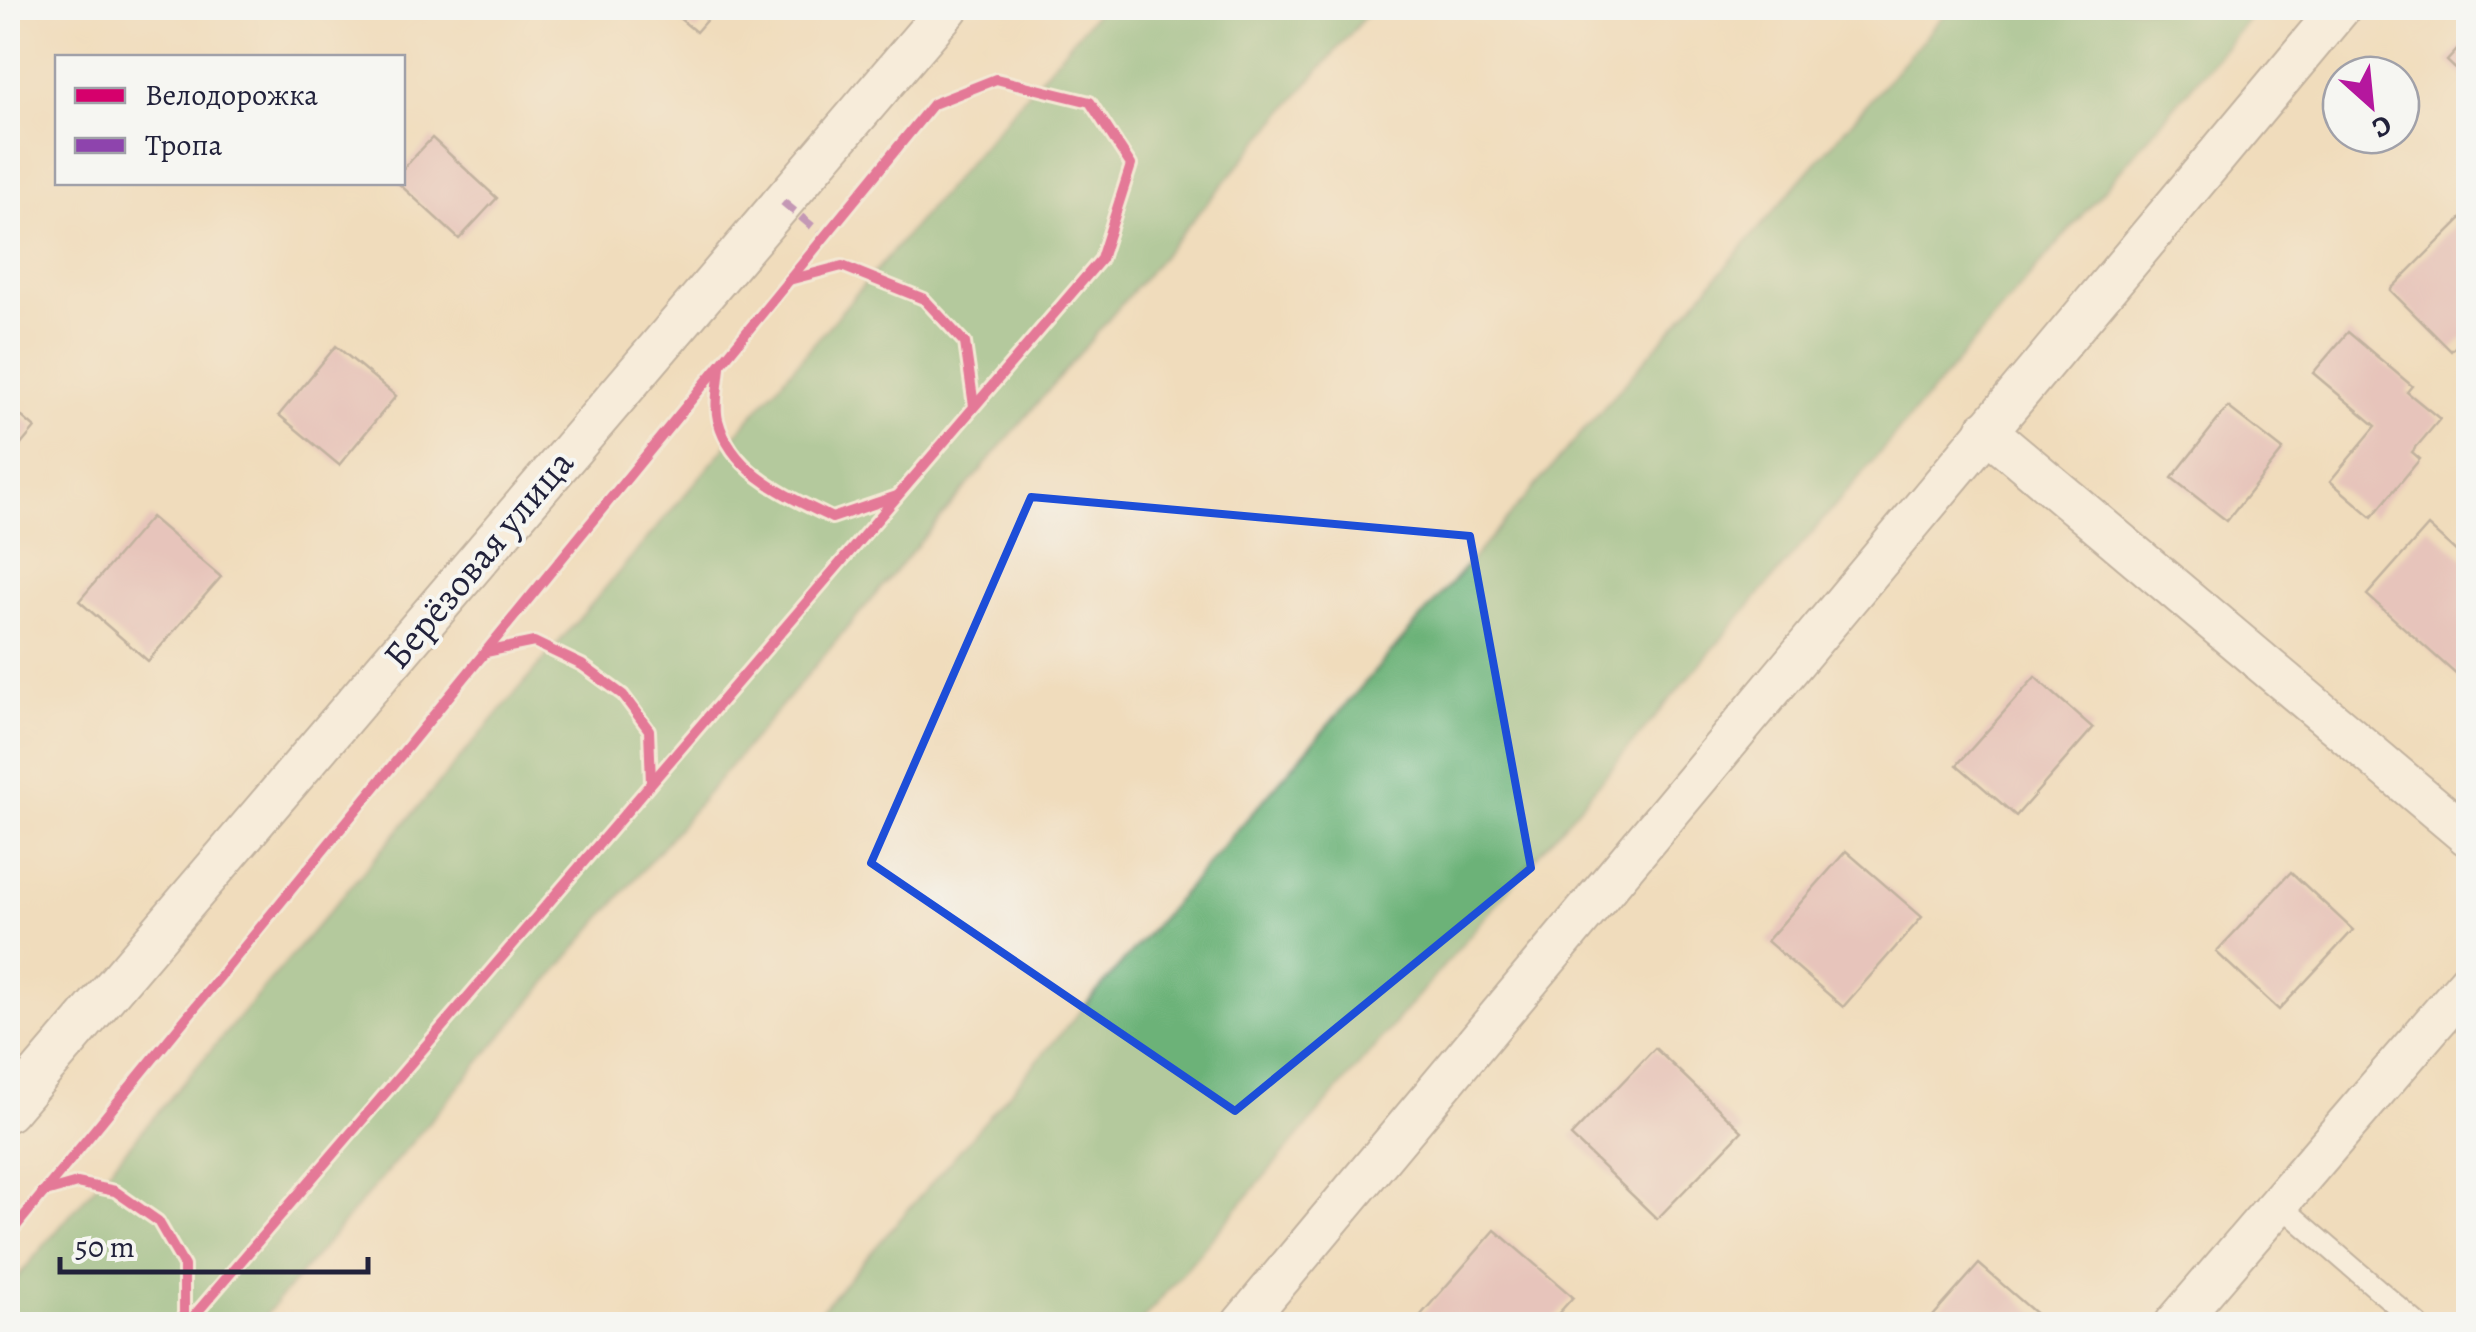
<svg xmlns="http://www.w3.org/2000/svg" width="2476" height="1332" font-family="Alegreya,serif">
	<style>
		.forest { fill: #6cb278; stroke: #476a5a; stroke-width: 2.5 }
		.building { fill: #dba7ba }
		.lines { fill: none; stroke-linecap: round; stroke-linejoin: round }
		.service-casing { stroke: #897f7c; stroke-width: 24 }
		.minor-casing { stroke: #897f7c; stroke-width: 44 }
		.service { stroke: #fff; stroke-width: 20 }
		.minor { stroke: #fff; stroke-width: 40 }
		.quiet { stroke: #8e44ad; stroke-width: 8; stroke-dasharray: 15 8; stroke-linecap: butt }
		.cycleway-casing { stroke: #f6f6f2; stroke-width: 16 }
		.cycleway { stroke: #d6006c; stroke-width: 10 }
		.marked { fill: none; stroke: #1d4ed8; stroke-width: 8; stroke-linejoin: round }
		.labels { text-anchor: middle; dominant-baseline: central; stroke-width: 8; stroke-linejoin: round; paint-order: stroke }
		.street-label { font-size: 38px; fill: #22223b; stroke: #f6f6f2 }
	</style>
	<rect width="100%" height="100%" fill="#f6f6f2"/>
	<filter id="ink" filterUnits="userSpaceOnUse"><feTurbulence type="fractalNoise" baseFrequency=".01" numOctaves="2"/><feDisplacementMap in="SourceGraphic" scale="20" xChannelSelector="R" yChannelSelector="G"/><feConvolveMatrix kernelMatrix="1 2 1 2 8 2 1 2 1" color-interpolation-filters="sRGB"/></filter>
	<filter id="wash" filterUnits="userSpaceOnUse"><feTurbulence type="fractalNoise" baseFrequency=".0048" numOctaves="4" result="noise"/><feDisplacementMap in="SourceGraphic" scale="40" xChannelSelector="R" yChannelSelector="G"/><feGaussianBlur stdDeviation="2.25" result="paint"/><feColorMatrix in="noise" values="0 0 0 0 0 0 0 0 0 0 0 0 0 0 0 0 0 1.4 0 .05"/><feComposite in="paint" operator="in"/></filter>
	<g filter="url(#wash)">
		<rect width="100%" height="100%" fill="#f0dcbc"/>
		<g class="forest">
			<path d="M1100,8H1372L258,1324H8V1288Z"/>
			<path d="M1950,8H2258L1139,1324H809Z"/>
		</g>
		<g id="blocks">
			<g class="building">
				<path d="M667,8H717L696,32Z"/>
				<path d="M2468,38V81L2447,61Z"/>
				<path d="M432,138L497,198L459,239L397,182H402V170Z"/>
				<path d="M2468,212V333L2451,351L2390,290Z"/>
				<path d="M2348,332L2412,386L2407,392L2440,419L2412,452L2420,459L2372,517L2330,481L2376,426L2313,373Z"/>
				<path d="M336,346L396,396L339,465L279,415Z"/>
				<path d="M8,405L35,428L8,460Z"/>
				<path d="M2228,407L2283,450L2227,521L2172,478Z"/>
				<path d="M151,517L221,577L148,661L79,601Z"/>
				<path d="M2428,526L2468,562V666L2459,677L2367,595Z"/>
				<path d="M2035,677L2093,728L2016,816L1957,765Z"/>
				<path d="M1846,851L1922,917L1843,1007L1767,941Z"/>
				<path d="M2291,872L2353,930L2279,1010L2216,952Z"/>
				<path d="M1655,1048L1742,1131L1657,1219L1571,1136Z"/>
				<path d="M1495,1230L1573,1297L1549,1324H1413Z"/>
				<path d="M1979,1264L2048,1324H1926Z"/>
			</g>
		</g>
	</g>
	<g filter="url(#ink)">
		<use href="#blocks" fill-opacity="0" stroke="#897f7c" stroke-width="2.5"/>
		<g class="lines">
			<defs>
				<path id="service" d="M2279,1204L2418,1324"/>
				<g id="minor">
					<path d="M1986,430L2468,836"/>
					<path d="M8,1111L948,8"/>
					<path d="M1242,1324L2340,8"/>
					<path d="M2175,1324L2468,983"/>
				</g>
			</defs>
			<use href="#service" class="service-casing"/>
			<use href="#minor" class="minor-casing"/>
			<use href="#service" class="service"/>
			<use href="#minor" class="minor"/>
			<path class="quiet" d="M783,202L825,237"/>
			<defs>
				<g id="cycleway">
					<path d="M789,280L842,266L924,299L965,343L974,406"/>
					<path d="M720,366C719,382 714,404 718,420C732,474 788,496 832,518L897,496"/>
					<path d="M486,652L534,642L582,665L623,695L649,730L651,782"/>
					<path d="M42,1193L77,1183L115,1191L158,1221L184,1266V1324"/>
					<path d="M8,1236L933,104L996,79L1090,102L1131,165L1101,259L187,1324"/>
				</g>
			</defs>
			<use href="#cycleway" class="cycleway-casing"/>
			<use href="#cycleway" class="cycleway"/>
		</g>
	</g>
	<path d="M0 0H2476V1332H0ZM1031,497L1470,536L1531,868L1235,1111L871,863Z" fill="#f0dcbc" fill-opacity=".55" fill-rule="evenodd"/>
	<path class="marked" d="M1031,497L1470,536L1531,868L1235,1111L871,863Z"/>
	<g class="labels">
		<g class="street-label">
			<text transform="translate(478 559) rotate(-50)">Берёзовая улица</text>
		</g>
	</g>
	<rect width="2476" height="1332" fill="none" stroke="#f6f6f2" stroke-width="40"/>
	<rect x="55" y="55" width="350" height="130" fill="#f6f6f2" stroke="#a1a1a9" stroke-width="2.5"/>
	<rect x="75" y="88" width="50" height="15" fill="#d6006c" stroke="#a1a1a9" stroke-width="2.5"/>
	<text x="145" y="105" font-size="30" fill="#22223b">Велодорожка</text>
	<rect x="75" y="138" width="50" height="15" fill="#8e44ad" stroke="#a1a1a9" stroke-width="2.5"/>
	<text x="145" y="155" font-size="30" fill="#22223b">Тропа</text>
	<g transform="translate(2371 105) rotate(153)"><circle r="48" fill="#f6f6f2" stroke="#a1a1a9" stroke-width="2.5"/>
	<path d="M0-8L18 38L0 25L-18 38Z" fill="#b5179e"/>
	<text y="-15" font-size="28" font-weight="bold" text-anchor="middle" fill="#22223b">С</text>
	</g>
	<path d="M60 1257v15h308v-15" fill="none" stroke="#22223b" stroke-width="5"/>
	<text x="75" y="1257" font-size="30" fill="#22223b" stroke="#f6f6f2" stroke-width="8" paint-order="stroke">50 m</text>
</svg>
